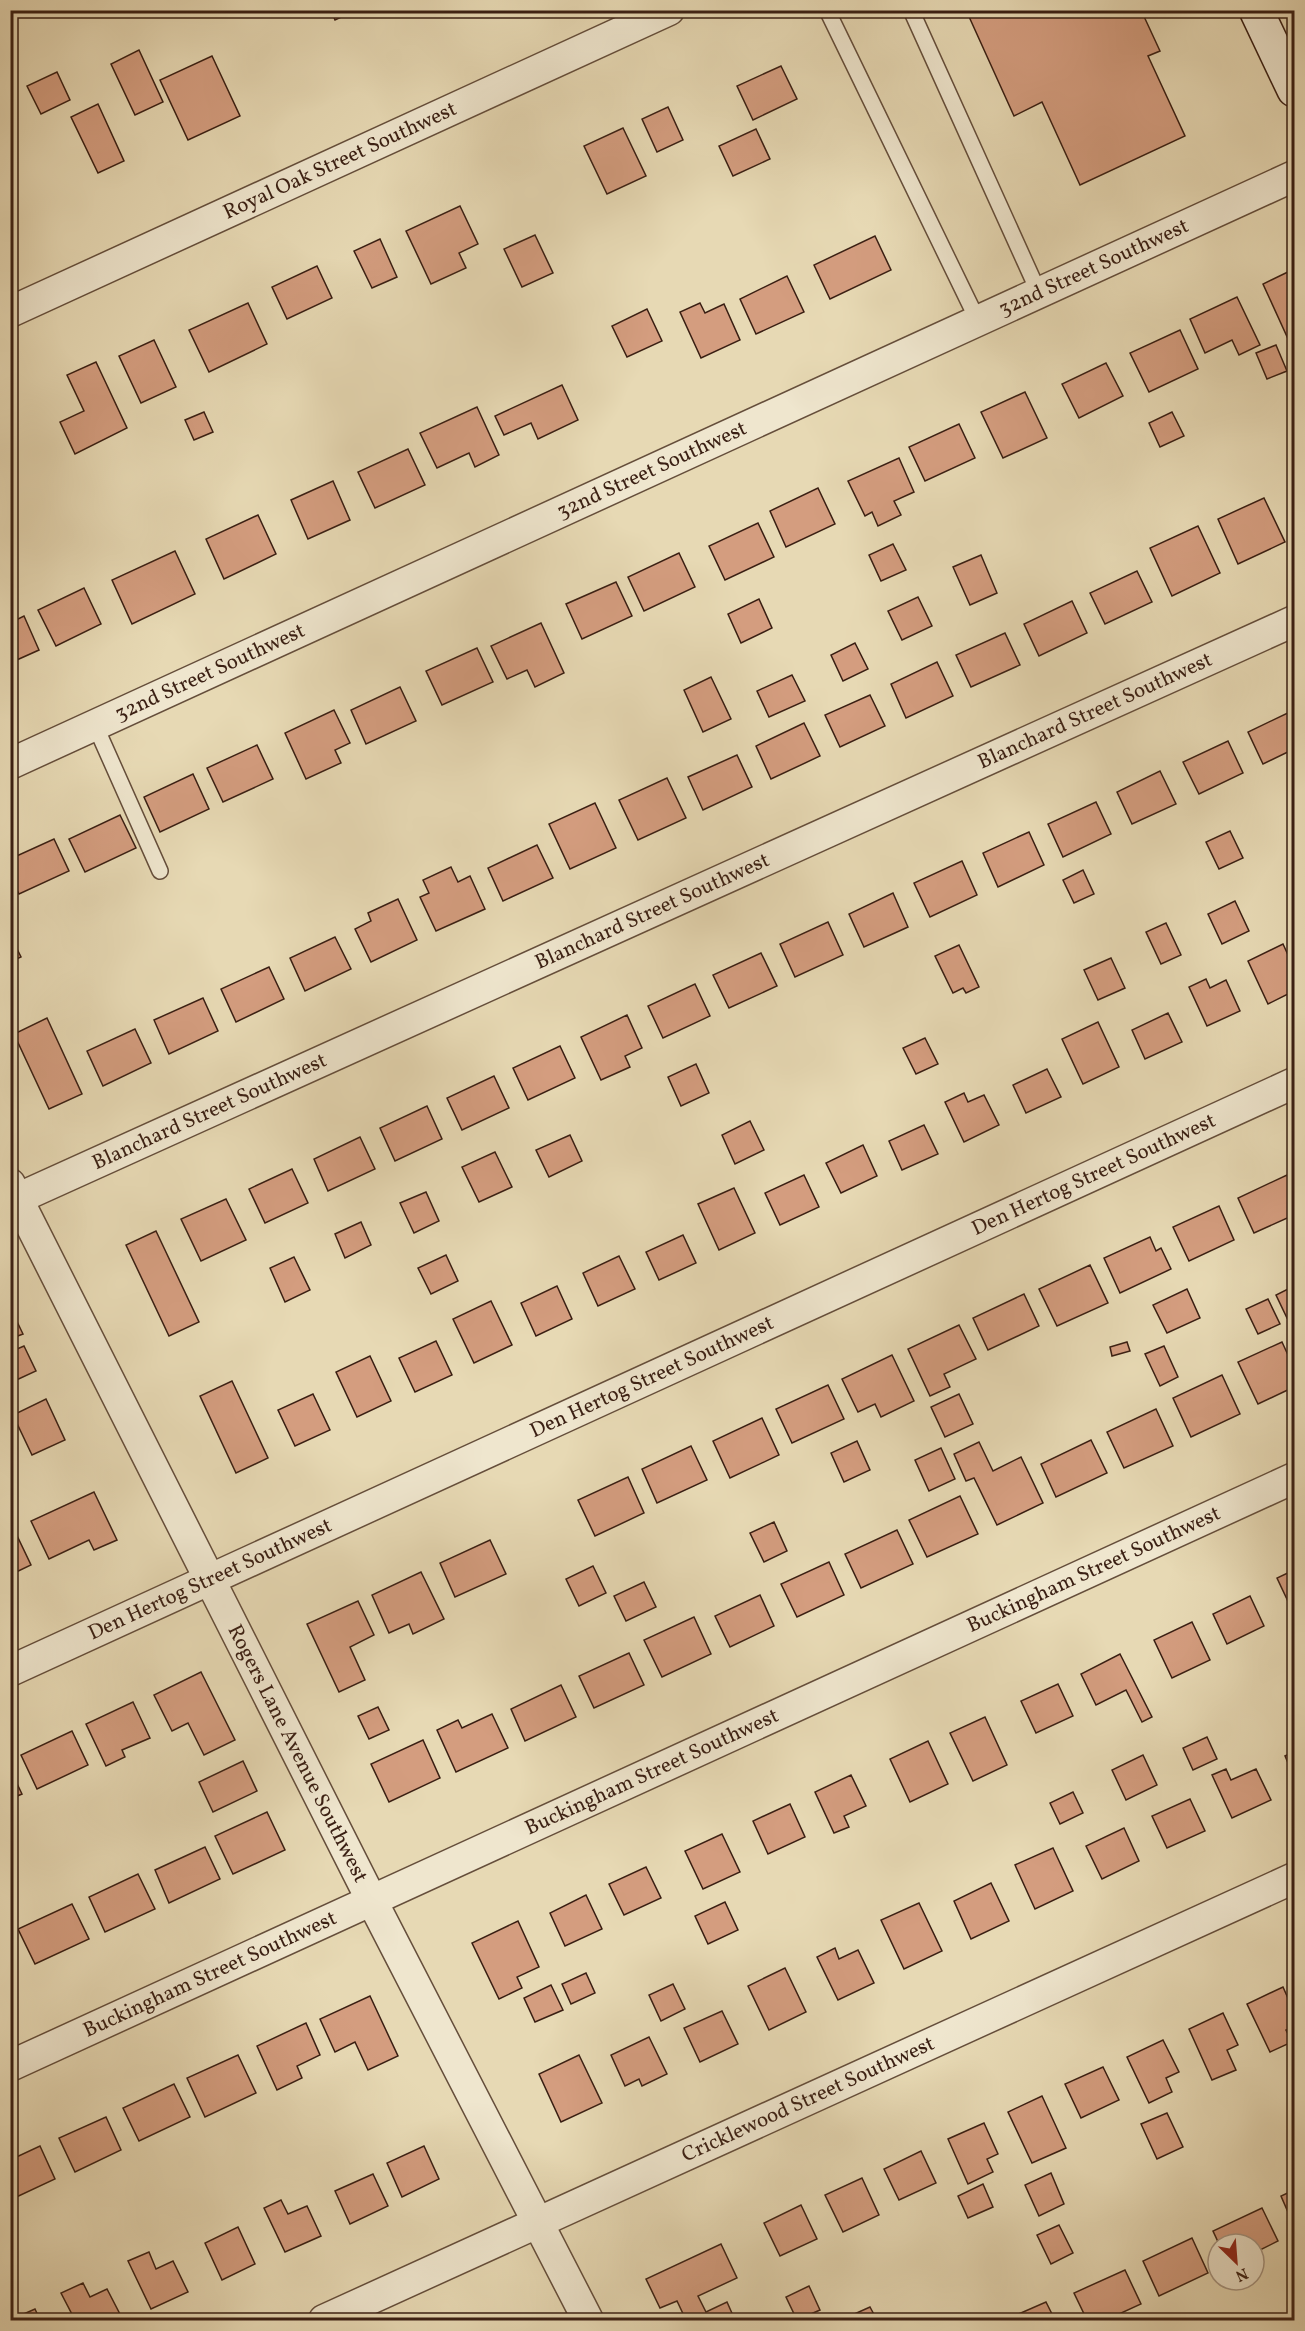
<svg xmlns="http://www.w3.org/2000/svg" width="1305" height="2331" font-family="Vollkorn,serif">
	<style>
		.building { fill: #d49d7f; stroke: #3a1f13; stroke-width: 1.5 }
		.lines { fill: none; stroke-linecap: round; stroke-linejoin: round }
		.lane-casing { stroke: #654e3b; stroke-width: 18 }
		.street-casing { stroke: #654e3b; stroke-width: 33 }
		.secondary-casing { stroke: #3a1f13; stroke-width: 36 }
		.lane { stroke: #efe6ce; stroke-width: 15 }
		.street { stroke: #efe6ce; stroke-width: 30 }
		.secondary { stroke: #efe6ce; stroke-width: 33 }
		.labels { text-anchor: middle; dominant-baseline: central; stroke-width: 5; stroke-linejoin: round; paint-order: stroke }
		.street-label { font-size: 21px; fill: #3a1f13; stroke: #efe6ce }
	</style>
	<rect width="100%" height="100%" fill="#e7d9b4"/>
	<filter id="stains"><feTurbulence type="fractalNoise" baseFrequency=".00333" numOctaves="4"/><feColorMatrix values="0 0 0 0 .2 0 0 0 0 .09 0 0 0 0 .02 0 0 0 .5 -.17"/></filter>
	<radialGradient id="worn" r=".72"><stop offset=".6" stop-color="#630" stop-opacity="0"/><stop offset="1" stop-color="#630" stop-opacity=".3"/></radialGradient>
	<g class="building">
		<path d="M331,10H356L335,20Z"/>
		<path d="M966,10H1141L1160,51L1148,56L1185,136L1080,185L1042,102L1014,116Z"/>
		<path d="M139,50L163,102L135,115L111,64Z"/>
		<path d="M212,56L240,116L188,140L160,80Z"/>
		<path d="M781,66L797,99L753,120L737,86Z"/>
		<path d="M57,72L70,100L41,114L27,86Z"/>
		<path d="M98,104L124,161L98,173L71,117Z"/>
		<path d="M668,107L683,140L657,152L642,119Z"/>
		<path d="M623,128L646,176L607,194L584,146Z"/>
		<path d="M756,129L770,159L733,176L719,146Z"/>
		<path d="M460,206L478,244L459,253L466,268L431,284L406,231Z"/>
		<path d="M535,235L553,273L522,287L504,249Z"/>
		<path d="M875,236L891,270L830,299L814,265Z"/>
		<path d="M380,239L397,277L372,288L354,251Z"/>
		<path d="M317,266L332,298L287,319L272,287Z"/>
		<path d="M1294,269V352L1263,284Z"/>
		<path d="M787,276L804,312L756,334L740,299Z"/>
		<path d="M1237,297L1260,345L1239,355L1232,340L1205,353L1190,319Z"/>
		<path d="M248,303L267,344L209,372L189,330Z"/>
		<path d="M700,303L705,313L724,304L740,340L701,358L680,312Z"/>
		<path d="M647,309L662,341L627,357L612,326Z"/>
		<path d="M1180,330L1198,369L1149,392L1130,353Z"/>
		<path d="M154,340L176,387L141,403L119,356Z"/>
		<path d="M1276,345L1287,371L1267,379L1256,353Z"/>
		<path d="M96,362L127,428L75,454L60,422L84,411L67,375Z"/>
		<path d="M1106,363L1123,396L1079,418L1062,384Z"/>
		<path d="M562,385L578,420L538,439L531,423L504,435L495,416Z"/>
		<path d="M1025,392L1047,438L1003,458L981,412Z"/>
		<path d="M477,407L499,455L475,467L469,453L437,468L420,433Z"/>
		<path d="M204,412L213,432L194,440L185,420Z"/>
		<path d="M1172,412L1184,436L1160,447L1149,423Z"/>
		<path d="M959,424L975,458L925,481L909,447Z"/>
		<path d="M408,449L425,485L375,508L358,472Z"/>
		<path d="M899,458L914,492L894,501L901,515L878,526L872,512L865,516L848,481Z"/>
		<path d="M333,481L350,520L308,539L291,500Z"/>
		<path d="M818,488L835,524L786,547L770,511Z"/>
		<path d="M1264,498L1285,542L1238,564L1218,519Z"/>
		<path d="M258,515L276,554L224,579L206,539Z"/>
		<path d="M758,523L774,557L725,580L709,546Z"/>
		<path d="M1198,526L1220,573L1172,596L1150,548Z"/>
		<path d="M893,544L906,570L881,581L869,555Z"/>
		<path d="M175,551L195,594L132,624L112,580Z"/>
		<path d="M679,553L695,587L644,611L628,577Z"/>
		<path d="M981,555L997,593L970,605L953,567Z"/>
		<path d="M1137,571L1152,602L1105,624L1090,593Z"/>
		<path d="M616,582L632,616L582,639L566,604Z"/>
		<path d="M84,588L101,624L56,646L38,610Z"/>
		<path d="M918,597L932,626L902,640L888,611Z"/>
		<path d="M759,599L772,628L741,643L728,614Z"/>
		<path d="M1072,601L1087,633L1039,656L1024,624Z"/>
		<path d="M24,616L39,650L10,663V623Z"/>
		<path d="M541,623L564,673L535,687L527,670L507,679L491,646Z"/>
		<path d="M1005,633L1020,665L971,687L956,655Z"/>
		<path d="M855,643L868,669L843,681L831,655Z"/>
		<path d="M477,648L493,682L442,705L426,671Z"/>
		<path d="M937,662L953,696L906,718L891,684Z"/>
		<path d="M792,675L805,701L769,717L757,691Z"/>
		<path d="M711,677L731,719L703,732L684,690Z"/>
		<path d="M400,687L416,721L366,744L351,710Z"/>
		<path d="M870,695L885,726L840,747L825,715Z"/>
		<path d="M334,710L350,743L335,750L341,763L306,779L285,733Z"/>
		<path d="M1294,710V749L1263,764L1248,732Z"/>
		<path d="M804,723L820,756L771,779L756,746Z"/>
		<path d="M1228,741L1243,773L1199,794L1183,762Z"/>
		<path d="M257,745L273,779L223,802L207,768Z"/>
		<path d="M737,755L752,787L703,810L688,777Z"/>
		<path d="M1160,771L1176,804L1132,824L1117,792Z"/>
		<path d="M193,774L209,809L160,832L144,797Z"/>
		<path d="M667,778L686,818L638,840L619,800Z"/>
		<path d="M1096,802L1111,834L1063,857L1048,824Z"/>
		<path d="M595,803L616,848L570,869L549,824Z"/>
		<path d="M120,815L136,848L85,872L69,839Z"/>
		<path d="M1230,831L1243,858L1219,869L1206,842Z"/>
		<path d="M1029,832L1044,865L998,887L983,853Z"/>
		<path d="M54,839L69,871L19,894L10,876V859Z"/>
		<path d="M537,845L553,878L503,901L488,868Z"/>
		<path d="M962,861L977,895L930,917L914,883Z"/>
		<path d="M451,867L458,882L470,876L485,909L436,931L420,897L429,893L423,880Z"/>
		<path d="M1083,870L1094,894L1074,903L1063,880Z"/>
		<path d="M893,893L908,927L864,947L849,914Z"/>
		<path d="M398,899L417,940L371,962L355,929L371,921L368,913Z"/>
		<path d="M1235,901L1249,931L1222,944L1208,914Z"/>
		<path d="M828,922L843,955L795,977L780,944Z"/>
		<path d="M1166,923L1181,955L1161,964L1146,932Z"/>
		<path d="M10,935L21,957L10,962Z"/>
		<path d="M335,937L351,969L305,991L290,958Z"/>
		<path d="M1283,944L1294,968V991L1268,1004L1248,961Z"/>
		<path d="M959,945L979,987L966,993L963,988L953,993L935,956Z"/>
		<path d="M761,953L777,986L729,1008L713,975Z"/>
		<path d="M1111,958L1125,988L1098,1000L1084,970Z"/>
		<path d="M269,967L284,999L236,1022L221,989Z"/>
		<path d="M1206,979L1210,988L1226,980L1240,1011L1207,1026L1189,987Z"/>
		<path d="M695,984L710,1016L663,1038L648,1006Z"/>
		<path d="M203,998L218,1031L169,1054L154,1020Z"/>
		<path d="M1168,1013L1182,1042L1145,1059L1132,1030Z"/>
		<path d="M627,1015L642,1048L625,1056L630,1067L601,1080L581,1037Z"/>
		<path d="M47,1018L82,1094L49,1109L14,1034Z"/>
		<path d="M1098,1022L1119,1067L1083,1084L1062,1039Z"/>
		<path d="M135,1029L151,1063L103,1086L87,1051Z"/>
		<path d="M925,1038L938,1064L916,1074L903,1048Z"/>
		<path d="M560,1046L575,1078L528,1100L513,1068Z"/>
		<path d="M696,1064L709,1093L681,1106L668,1077Z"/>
		<path d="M1047,1069L1061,1097L1026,1113L1013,1085Z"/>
		<path d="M494,1076L509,1108L462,1130L447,1098Z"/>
		<path d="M964,1093L968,1102L984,1095L999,1125L964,1142L945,1102Z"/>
		<path d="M427,1106L442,1139L395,1161L380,1128Z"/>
		<path d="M750,1121L764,1150L735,1164L722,1135Z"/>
		<path d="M924,1125L938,1154L902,1170L889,1141Z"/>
		<path d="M570,1135L582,1161L549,1177L536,1150Z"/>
		<path d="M360,1137L375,1169L328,1191L314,1159Z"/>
		<path d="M863,1145L877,1176L841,1193L826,1163Z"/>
		<path d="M495,1152L512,1187L479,1202L462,1167Z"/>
		<path d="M292,1169L308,1203L265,1223L249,1189Z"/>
		<path d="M804,1175L819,1207L780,1225L765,1193Z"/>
		<path d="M1287,1175L1294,1190V1215L1254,1233L1238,1198Z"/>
		<path d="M734,1188L755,1233L719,1250L698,1204Z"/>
		<path d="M426,1192L439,1221L414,1233L400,1203Z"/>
		<path d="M226,1199L246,1240L201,1261L181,1219Z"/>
		<path d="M1219,1206L1234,1240L1189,1261L1173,1227Z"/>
		<path d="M361,1222L371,1245L345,1258L335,1234Z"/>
		<path d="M156,1231L199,1322L169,1336L126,1245Z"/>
		<path d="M683,1235L696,1263L659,1280L646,1252Z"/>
		<path d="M1150,1237L1156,1251L1161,1248L1171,1269L1120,1293L1104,1258Z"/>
		<path d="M446,1255L458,1281L431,1294L418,1268Z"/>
		<path d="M619,1256L635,1289L598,1306L583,1273Z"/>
		<path d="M294,1257L310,1290L285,1302L270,1268Z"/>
		<path d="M1090,1265L1108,1303L1057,1326L1039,1289Z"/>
		<path d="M557,1286L572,1319L536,1336L521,1303Z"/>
		<path d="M1294,1286V1315L1287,1318L1276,1295Z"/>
		<path d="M1187,1289L1200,1318L1167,1333L1153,1305Z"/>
		<path d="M1024,1294L1039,1326L988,1350L973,1318Z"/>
		<path d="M1268,1299L1280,1324L1258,1334L1246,1309Z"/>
		<path d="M491,1301L512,1345L474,1363L453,1319Z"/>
		<path d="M10,1307L23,1334L10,1339Z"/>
		<path d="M959,1325L976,1359L944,1374L950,1387L930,1396L908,1349Z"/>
		<path d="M436,1341L452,1375L415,1392L399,1358Z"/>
		<path d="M1127,1342L1130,1351L1112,1356L1110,1347Z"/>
		<path d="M1282,1342L1294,1368V1387L1258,1404L1238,1362Z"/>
		<path d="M24,1346L36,1371L12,1382L10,1352Z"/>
		<path d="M1164,1346L1178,1377L1160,1386L1145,1354Z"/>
		<path d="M892,1355L914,1401L881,1417L875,1404L858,1412L842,1379Z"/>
		<path d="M370,1356L391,1401L357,1417L336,1372Z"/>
		<path d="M1222,1375L1240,1414L1191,1437L1173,1398Z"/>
		<path d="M232,1381L268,1458L236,1473L200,1396Z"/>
		<path d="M828,1385L844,1419L792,1443L776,1409Z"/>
		<path d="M313,1394L330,1430L295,1446L278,1410Z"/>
		<path d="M959,1394L973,1424L945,1437L931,1407Z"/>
		<path d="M46,1399L65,1440L32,1455L13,1415Z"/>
		<path d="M1156,1409L1173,1446L1124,1468L1107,1432Z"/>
		<path d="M762,1418L779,1455L730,1478L713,1441Z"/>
		<path d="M1091,1440L1107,1473L1056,1497L1041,1464Z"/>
		<path d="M857,1441L870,1470L844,1482L831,1453Z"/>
		<path d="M979,1442L993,1471L1021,1457L1043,1503L997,1525L974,1478L966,1481L954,1454Z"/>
		<path d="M691,1446L707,1480L657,1503L642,1469Z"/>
		<path d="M941,1448L955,1479L929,1491L915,1460Z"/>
		<path d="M628,1477L644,1513L595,1536L578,1500Z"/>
		<path d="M94,1492L117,1540L94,1550L89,1540L49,1559L31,1521Z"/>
		<path d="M960,1496L978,1534L927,1557L909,1520Z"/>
		<path d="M10,1521L31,1565L10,1575Z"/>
		<path d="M774,1522L787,1551L764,1562L750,1533Z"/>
		<path d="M897,1530L913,1564L861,1588L845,1554Z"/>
		<path d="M490,1540L506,1574L455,1597L440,1563Z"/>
		<path d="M829,1562L844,1595L797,1617L781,1584Z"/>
		<path d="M593,1566L606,1593L579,1606L566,1579Z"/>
		<path d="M1294,1570V1611L1293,1612L1277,1578Z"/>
		<path d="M421,1572L444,1619L413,1634L409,1624L389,1633L372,1595Z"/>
		<path d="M644,1582L656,1607L626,1621L614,1596Z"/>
		<path d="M760,1595L774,1626L730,1647L715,1616Z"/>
		<path d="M1250,1596L1264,1626L1227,1644L1213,1614Z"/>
		<path d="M358,1601L374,1635L350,1647L365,1680L339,1692L307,1624Z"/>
		<path d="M694,1617L711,1654L662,1677L644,1640Z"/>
		<path d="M1192,1622L1210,1660L1172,1678L1154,1640Z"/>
		<path d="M629,1653L644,1685L594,1708L579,1676Z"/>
		<path d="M1120,1654L1152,1717L1142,1722L1126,1690L1096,1705L1081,1674Z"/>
		<path d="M201,1672L235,1740L204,1755L188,1723L172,1731L154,1695Z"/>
		<path d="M1058,1684L1073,1716L1036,1733L1021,1701Z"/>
		<path d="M561,1685L576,1717L525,1741L511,1709Z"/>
		<path d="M133,1702L150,1738L122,1750L125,1757L106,1766L86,1724Z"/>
		<path d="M378,1707L389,1730L369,1739L358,1716Z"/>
		<path d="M492,1714L508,1748L456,1772L437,1730L458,1720L462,1728Z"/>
		<path d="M985,1717L1007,1765L973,1781L950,1733Z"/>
		<path d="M72,1731L88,1765L37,1789L21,1755Z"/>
		<path d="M1207,1737L1217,1759L1193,1770L1183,1748Z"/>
		<path d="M423,1740L440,1778L389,1802L371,1764Z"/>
		<path d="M928,1741L948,1784L910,1802L890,1759Z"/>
		<path d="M1294,1752V1777L1285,1756Z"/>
		<path d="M1143,1755L1157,1785L1126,1800L1112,1770Z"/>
		<path d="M243,1761L257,1791L213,1812L199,1782Z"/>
		<path d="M10,1769L22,1794L10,1799Z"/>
		<path d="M1226,1769L1231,1780L1256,1769L1271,1800L1232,1818L1212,1775Z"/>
		<path d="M851,1775L866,1806L844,1816L849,1827L834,1833L815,1792Z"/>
		<path d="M1073,1792L1083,1813L1060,1824L1050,1803Z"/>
		<path d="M1190,1799L1205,1831L1167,1848L1152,1816Z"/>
		<path d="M790,1804L805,1837L768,1854L753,1821Z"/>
		<path d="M267,1812L285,1850L233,1874L215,1836Z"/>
		<path d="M1124,1828L1139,1861L1102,1879L1086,1846Z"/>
		<path d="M722,1834L740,1872L703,1889L685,1851Z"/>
		<path d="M205,1847L220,1879L169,1903L155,1870Z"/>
		<path d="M1053,1848L1073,1891L1035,1909L1015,1865Z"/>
		<path d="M646,1867L661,1898L624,1915L609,1884Z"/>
		<path d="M138,1874L155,1909L105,1932L89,1897Z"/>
		<path d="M991,1883L1009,1921L971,1939L954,1901Z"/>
		<path d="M586,1895L602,1929L565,1946L550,1913Z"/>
		<path d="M725,1902L738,1930L708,1944L695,1916Z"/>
		<path d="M919,1903L942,1951L904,1969L881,1920Z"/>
		<path d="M72,1904L89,1939L35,1964L18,1929Z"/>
		<path d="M518,1921L539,1967L517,1977L522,1988L499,1999L472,1943Z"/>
		<path d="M835,1948L839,1959L858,1950L874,1983L838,2000L817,1957Z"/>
		<path d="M785,1968L806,2012L769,2030L748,1986Z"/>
		<path d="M586,1973L595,1993L571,2004L562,1984Z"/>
		<path d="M673,1984L685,2009L661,2021L649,1995Z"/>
		<path d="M551,1985L563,2010L535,2022L524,1998Z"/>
		<path d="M1283,1987L1294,2012V2026L1286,2030L1292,2042L1270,2052L1247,2004Z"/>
		<path d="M370,1996L398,2056L368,2070L355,2042L335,2052L320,2019Z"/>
		<path d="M722,2011L738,2044L700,2062L684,2028Z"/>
		<path d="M1223,2013L1238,2045L1227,2050L1236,2070L1212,2080L1189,2029Z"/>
		<path d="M306,2023L320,2055L297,2066L302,2078L277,2090L257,2046Z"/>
		<path d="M649,2037L667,2074L642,2086L639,2079L625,2086L611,2055Z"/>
		<path d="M1163,2040L1179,2072L1166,2078L1172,2092L1149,2103L1127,2057Z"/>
		<path d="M238,2055L256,2093L205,2117L187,2078Z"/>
		<path d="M579,2055L602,2103L561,2122L539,2074Z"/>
		<path d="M1103,2067L1119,2100L1081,2118L1065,2084Z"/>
		<path d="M174,2084L190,2117L139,2141L123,2108Z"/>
		<path d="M1042,2096L1066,2148L1032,2163L1008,2112Z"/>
		<path d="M1167,2113L1183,2147L1157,2159L1141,2124Z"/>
		<path d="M106,2117L121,2150L75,2172L59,2138Z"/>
		<path d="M984,2123L998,2154L987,2159L993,2172L968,2184L948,2139Z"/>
		<path d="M40,2146L55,2179L10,2200V2160Z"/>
		<path d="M424,2146L439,2179L402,2197L387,2163Z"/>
		<path d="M921,2151L936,2183L899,2200L884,2169Z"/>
		<path d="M1051,2173L1064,2204L1039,2216L1025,2185Z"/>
		<path d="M373,2174L388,2206L350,2224L335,2191Z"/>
		<path d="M862,2178L879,2215L843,2232L825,2195Z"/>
		<path d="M983,2184L993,2207L968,2218L958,2196Z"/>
		<path d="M1294,2190V2226L1281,2196Z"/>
		<path d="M281,2200L288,2214L307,2206L321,2236L285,2252L264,2208Z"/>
		<path d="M801,2205L817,2239L780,2256L764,2223Z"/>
		<path d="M1262,2208L1278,2241L1254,2253V2244H1219L1213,2231Z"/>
		<path d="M1059,2225L1073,2253L1051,2264L1037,2235Z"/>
		<path d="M238,2227L255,2264L222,2280L205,2243Z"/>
		<path d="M1192,2238L1208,2273L1159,2296L1143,2261Z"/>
		<path d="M721,2244L737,2278L698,2296L706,2312L727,2302L735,2320H686L677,2301L660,2308L646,2279Z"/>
		<path d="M149,2252L156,2269L173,2261L188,2292L151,2309L128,2261Z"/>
		<path d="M1125,2270L1141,2304L1106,2320H1087L1074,2293Z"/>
		<path d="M83,2283L90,2297L107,2289L123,2320H75L61,2293Z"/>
		<path d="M809,2286L820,2310L797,2320L786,2297Z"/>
		<path d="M1046,2302L1055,2320H1005Z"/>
		<path d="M870,2307L877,2320H841Z"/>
		<path d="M35,2309L40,2320H10Z"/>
	</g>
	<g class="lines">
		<defs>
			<g id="lane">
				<path d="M827,10L978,321"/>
				<path d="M911,10L1039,293"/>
				<path d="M95,725L160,871"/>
			</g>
			<g id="street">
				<path id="s1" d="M10,312L669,10"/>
				<path id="s2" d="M10,764L1294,176"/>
				<path id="s3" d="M10,1184L372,1901L588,2320"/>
				<path id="s4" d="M10,1202L1294,621"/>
				<path id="s5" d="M10,1671L1294,1083"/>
				<path id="s6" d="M10,2066L1294,1478"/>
				<path id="s7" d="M324,2320L1294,1878"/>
			</g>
			<path id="secondary" d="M1256,10L1294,90"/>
		</defs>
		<use href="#lane" class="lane-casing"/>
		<use href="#street" class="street-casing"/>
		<use href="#secondary" class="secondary-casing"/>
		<use href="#lane" class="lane"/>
		<use href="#street" class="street"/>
		<use href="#secondary" class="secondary"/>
	</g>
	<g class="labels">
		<g class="street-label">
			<text stroke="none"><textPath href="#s1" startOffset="363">Royal Oak Street Southwest</textPath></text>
			<text stroke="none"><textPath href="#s2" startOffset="1192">32nd Street Southwest</textPath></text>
			<text stroke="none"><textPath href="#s2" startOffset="706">32nd Street Southwest</textPath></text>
			<text stroke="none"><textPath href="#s2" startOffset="220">32nd Street Southwest</textPath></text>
			<text stroke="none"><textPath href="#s4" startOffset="1191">Blanchard Street Southwest</textPath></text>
			<text stroke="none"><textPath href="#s4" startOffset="705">Blanchard Street Southwest</textPath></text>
			<text stroke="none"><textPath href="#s4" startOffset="219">Blanchard Street Southwest</textPath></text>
			<text stroke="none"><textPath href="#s5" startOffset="1192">Den Hertog Street Southwest</textPath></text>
			<text stroke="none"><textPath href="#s5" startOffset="706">Den Hertog Street Southwest</textPath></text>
			<text stroke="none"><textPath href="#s6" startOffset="1192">Buckingham Street Southwest</textPath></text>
			<text stroke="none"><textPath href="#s5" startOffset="220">Den Hertog Street Southwest</textPath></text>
			<text stroke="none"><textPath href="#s3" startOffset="638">Rogers Lane Avenue Southwest</textPath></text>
			<text stroke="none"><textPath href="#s6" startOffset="706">Buckingham Street Southwest</textPath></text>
			<text stroke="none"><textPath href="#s6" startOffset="220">Buckingham Street Southwest</textPath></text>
			<text stroke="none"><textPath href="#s7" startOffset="532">Cricklewood Street Southwest</textPath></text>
		</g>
	</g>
	<rect width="1305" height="2331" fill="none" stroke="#e7d9b4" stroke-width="36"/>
	<rect x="12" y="12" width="1281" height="2307" fill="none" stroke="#3a1f13" stroke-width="3"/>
	<rect x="18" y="18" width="1269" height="2295" fill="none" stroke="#3a1f13" stroke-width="1.5"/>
	<g transform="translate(1236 2262) rotate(155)"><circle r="28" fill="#efe6ce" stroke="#a79683" stroke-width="1.5"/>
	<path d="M0-4.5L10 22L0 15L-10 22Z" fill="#8f2418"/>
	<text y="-9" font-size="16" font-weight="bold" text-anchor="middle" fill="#3a1f13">N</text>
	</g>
	<rect width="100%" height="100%" filter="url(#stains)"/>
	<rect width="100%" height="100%" fill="url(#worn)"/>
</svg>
